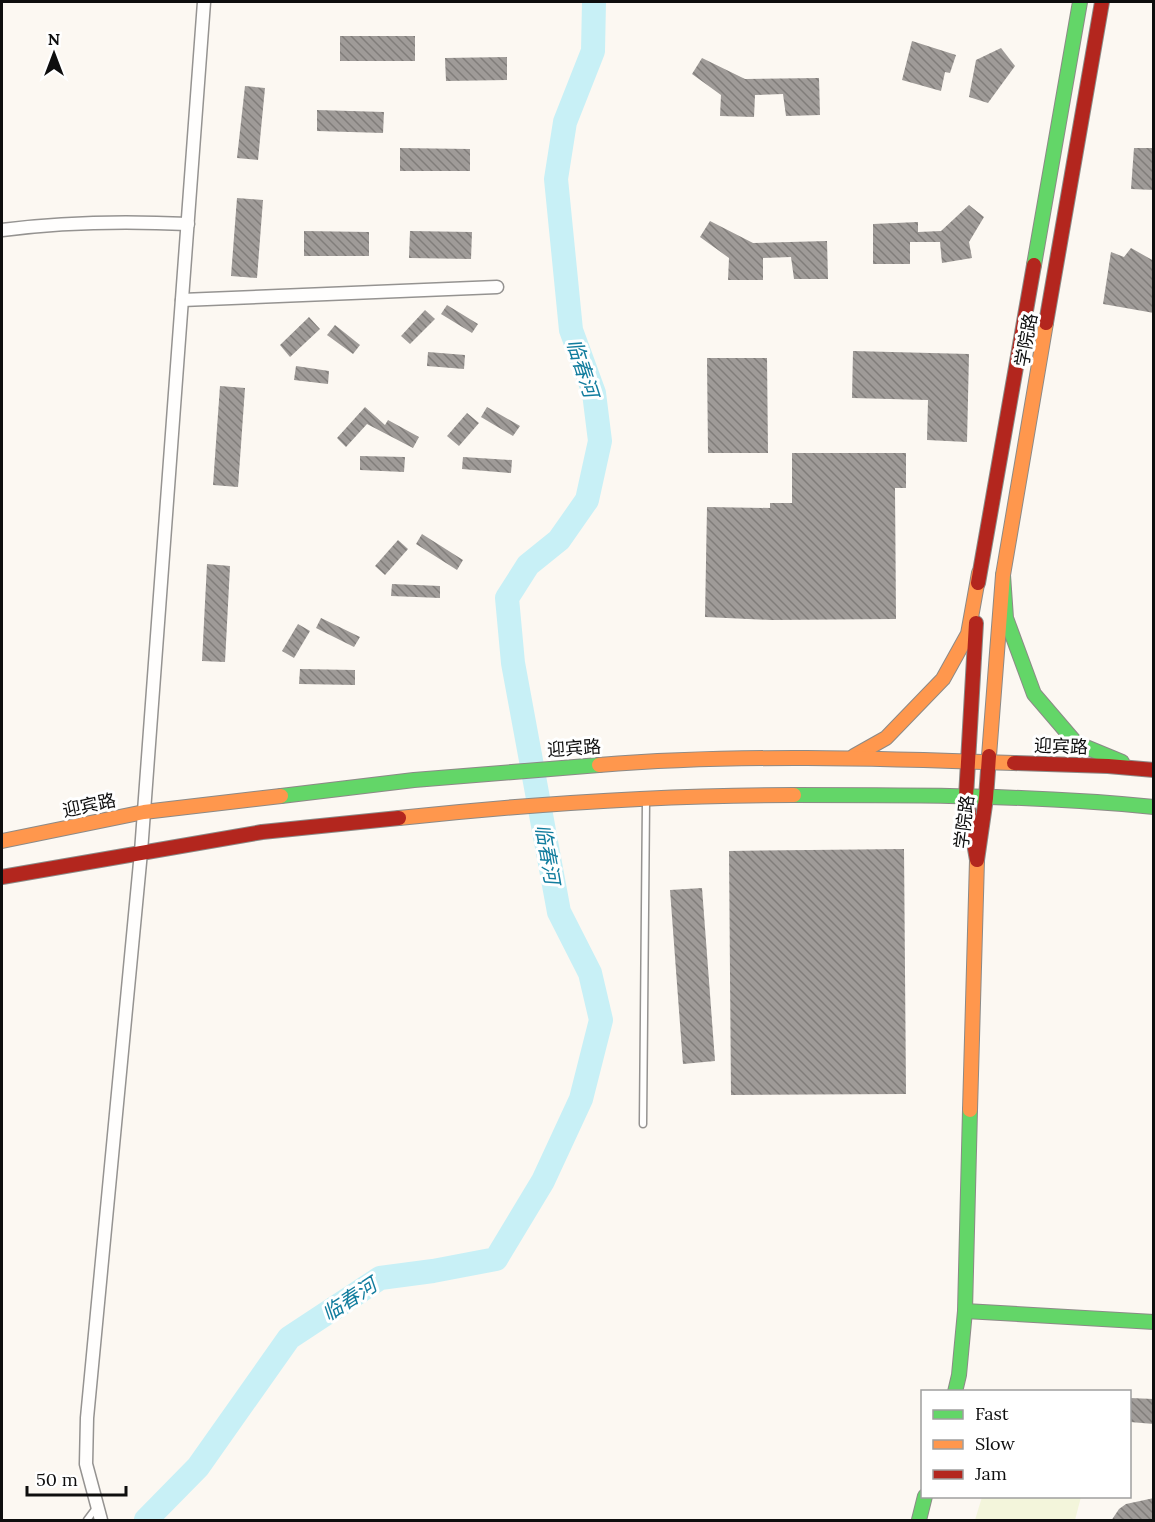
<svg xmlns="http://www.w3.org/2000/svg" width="1155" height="1522" font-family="Lora,'Noto Sans SC',serif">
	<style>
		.pitch { fill: #f3f5db }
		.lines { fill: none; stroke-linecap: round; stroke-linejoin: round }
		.river { stroke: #c8f0f6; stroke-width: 24 }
		.building { fill: url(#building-back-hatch) }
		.lane-casing { stroke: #959391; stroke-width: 9 }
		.street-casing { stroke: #959391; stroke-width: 15 }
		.fast-casing { stroke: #8c8a87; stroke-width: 16 }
		.slow-casing { stroke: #8c8a87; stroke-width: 16 }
		.jam-casing { stroke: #8c8a87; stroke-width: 16 }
		.lane { stroke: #fffefd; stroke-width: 6 }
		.street { stroke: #fffefd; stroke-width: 12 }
		.fast { stroke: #63d668; stroke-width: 14 }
		.slow { stroke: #ff974d; stroke-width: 14 }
		.jam { stroke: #b3261e; stroke-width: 14 }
		.labels { text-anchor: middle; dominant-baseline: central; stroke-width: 6; stroke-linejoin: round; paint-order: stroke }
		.street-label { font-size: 18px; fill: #0e0e0e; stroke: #fff }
		.water-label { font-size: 20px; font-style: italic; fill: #127d9e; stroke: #fff }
	</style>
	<defs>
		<pattern id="building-back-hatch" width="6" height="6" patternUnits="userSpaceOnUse" patternTransform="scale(1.5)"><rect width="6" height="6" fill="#9f9b98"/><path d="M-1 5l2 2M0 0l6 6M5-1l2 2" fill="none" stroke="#807d7a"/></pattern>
	</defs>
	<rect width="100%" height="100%" fill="#fcf8f2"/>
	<path class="pitch" d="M982,1497V1496L1081,1497L1075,1520H975Z"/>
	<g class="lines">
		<path class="river" d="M146,1520L198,1467L289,1338L380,1278L433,1271L496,1259L543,1181L581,1099L601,1020L590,973L559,912L513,663L507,598L528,565L559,540L587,500L600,441L594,393L571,330L556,179L565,122L593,51L594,2"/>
	</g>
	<g class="building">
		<rect x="340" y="36" width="75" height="25"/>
		<path d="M912,41L956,55L950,73L945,72L941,91L902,80Z"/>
		<path d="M1001,48L1015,66L988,103L969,97L976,60Z"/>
		<path d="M507,57V80L446,81L445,58Z"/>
		<path d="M702,58L745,79L819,78L820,115L786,116L783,94L755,95L754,117L720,116L721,95L692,74Z"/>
		<path d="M245,86L265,88L258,160L237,158Z"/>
		<path d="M317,110L384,112L383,133L317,131Z"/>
		<path d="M400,148L470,149V171H400Z"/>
		<path d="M1134,148H1154V190L1131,189Z"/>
		<path d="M237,198L263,200L257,278L231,276Z"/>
		<path d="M969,205L984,217L969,242L972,258L942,263L940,242H910V264H873V224L918,222V232L941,231Z"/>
		<path d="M710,221L753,243L827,241L828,279H794L791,257L763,258V280H728L729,258L700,237Z"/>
		<path d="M304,231L369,232V256H304Z"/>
		<path d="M410,231L472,232L471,259L409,258Z"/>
		<path d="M1131,248L1154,261V313L1103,304L1111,252L1124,257Z"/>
		<path d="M447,305L478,324L472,333L441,314Z"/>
		<path d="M425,310L435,319L410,344L401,336Z"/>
		<path d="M309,317L320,329L290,357L280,345Z"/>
		<path d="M335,325L360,345L353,354L327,335Z"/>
		<path d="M853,351L969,354L967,442L927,440L928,400L852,398Z"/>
		<path d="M428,352L465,355L464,369L427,366Z"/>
		<path d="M707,358H767L768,453H708Z"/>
		<path d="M296,366L329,371L328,384L294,380Z"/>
		<path d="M220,386L245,388L238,487L213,485Z"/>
		<path d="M365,407L385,425L388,420L419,437L413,448L367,424L346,447L337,438Z"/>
		<path d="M487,407L520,426L513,436L481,417Z"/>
		<path d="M467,413L479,423L459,446L447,436Z"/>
		<path d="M792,453H906V488H895L896,619L771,620L705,617L707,507L770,508V503H792Z"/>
		<path d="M360,456L405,457L404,472L360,470Z"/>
		<path d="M463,457L512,460L511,473L462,469Z"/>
		<path d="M422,534L463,560L457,570L416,544Z"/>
		<path d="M398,540L408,549L385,575L375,566Z"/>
		<path d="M207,564L230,566L225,662L202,661Z"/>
		<path d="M392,584L440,586V598L391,596Z"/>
		<path d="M321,618L360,637L354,647L316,628Z"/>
		<path d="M298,624L310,631L294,658L282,651Z"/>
		<path d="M300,669L355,670V685L299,684Z"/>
		<path d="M904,849L906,1094L731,1095L729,851Z"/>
		<path d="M702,888L715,1061L683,1064L670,890Z"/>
		<path d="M1130,1398L1154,1399V1424L1130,1422Z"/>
		<path d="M1154,1498V1521H1111L1119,1509L1126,1504Z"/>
	</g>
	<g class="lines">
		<defs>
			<g id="lane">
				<path d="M643,1124L646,802"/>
				<path d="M87,1520L96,1508"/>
			</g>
			<g id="street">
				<path d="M2,230C63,222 126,221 188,224"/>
				<path d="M182,300L497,287"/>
				<path d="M101,1520L86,1464L87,1418L141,852L204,2"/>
			</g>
			<g id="fast">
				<path d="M1034,265L1080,2"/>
				<path d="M1003,575L1006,618L1034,694L1076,743L1122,762"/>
				<path d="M794,795C914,795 1035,795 1154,807"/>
				<path d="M281,796L414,780L599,765"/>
				<path d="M965,1311L1154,1322"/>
				<path d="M955,1392L959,1375L965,1311L970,1110"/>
				<path d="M919,1520L925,1496"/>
			</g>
			<g id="slow">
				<path d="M854,756L886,738L943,679L968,634L979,573"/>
				<path d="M989,756L1003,575L1046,323"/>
				<path d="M599,765C737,754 876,758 1014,763"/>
				<path d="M399,818C530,804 662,795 794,795"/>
				<path d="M2,841L144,812L281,796"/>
				<path d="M970,1110L977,860"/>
			</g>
			<g id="jam">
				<path d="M1046,323L1102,2"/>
				<path d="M978,583L1034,265"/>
				<path d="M976,623L966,797L977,860L986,798L989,756"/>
				<path d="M1014,763L1108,766L1154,770"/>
				<path d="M2,877L262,832L399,818"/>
			</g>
		</defs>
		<use href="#lane" class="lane-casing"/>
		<use href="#street" class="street-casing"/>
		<use href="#fast" class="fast-casing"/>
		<use href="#slow" class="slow-casing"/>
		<use href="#jam" class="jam-casing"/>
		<use href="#lane" class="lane"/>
		<use href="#street" class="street"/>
		<use href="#fast" class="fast"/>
		<use href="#slow" class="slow"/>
		<use href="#jam" class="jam"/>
	</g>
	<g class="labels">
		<g class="street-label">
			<text transform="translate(1026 340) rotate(-80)">学院路</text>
			<text transform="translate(1061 746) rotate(2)">迎宾路</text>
			<text transform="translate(574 748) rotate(-4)">迎宾路</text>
			<text transform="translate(89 805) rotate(-12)">迎宾路</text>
			<text transform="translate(964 822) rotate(-83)">学院路</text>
		</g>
		<g class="water-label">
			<text transform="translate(583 368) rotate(72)">临春河</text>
			<text transform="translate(548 854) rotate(80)">临春河</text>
			<text transform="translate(349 1299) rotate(-33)">临春河</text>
		</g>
	</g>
	<rect width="1155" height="1522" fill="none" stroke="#0e0e0e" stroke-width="6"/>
	<rect x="921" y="1390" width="210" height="108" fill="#ffffff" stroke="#9f9f9f" stroke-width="1.5"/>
	<rect x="933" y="1410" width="30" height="9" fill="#63d668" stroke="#9f9f9f" stroke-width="1.5"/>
	<text x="975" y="1420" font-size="18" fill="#0e0e0e">Fast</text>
	<rect x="933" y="1440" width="30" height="9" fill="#ff974d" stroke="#9f9f9f" stroke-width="1.5"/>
	<text x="975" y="1450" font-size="18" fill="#0e0e0e">Slow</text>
	<rect x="933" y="1470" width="30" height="9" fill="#b3261e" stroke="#9f9f9f" stroke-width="1.5"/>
	<text x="975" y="1480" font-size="18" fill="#0e0e0e">Jam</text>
	<g transform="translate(54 54)" stroke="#ffffff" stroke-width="4.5" paint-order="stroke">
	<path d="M0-4.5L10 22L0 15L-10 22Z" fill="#0e0e0e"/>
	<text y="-9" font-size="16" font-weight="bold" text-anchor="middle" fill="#0e0e0e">N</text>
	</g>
	<path d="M27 1486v9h99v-9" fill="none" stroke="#0e0e0e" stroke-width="3"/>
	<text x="36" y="1486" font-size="18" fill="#0e0e0e" stroke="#ffffff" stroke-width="4.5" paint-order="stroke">50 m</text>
</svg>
